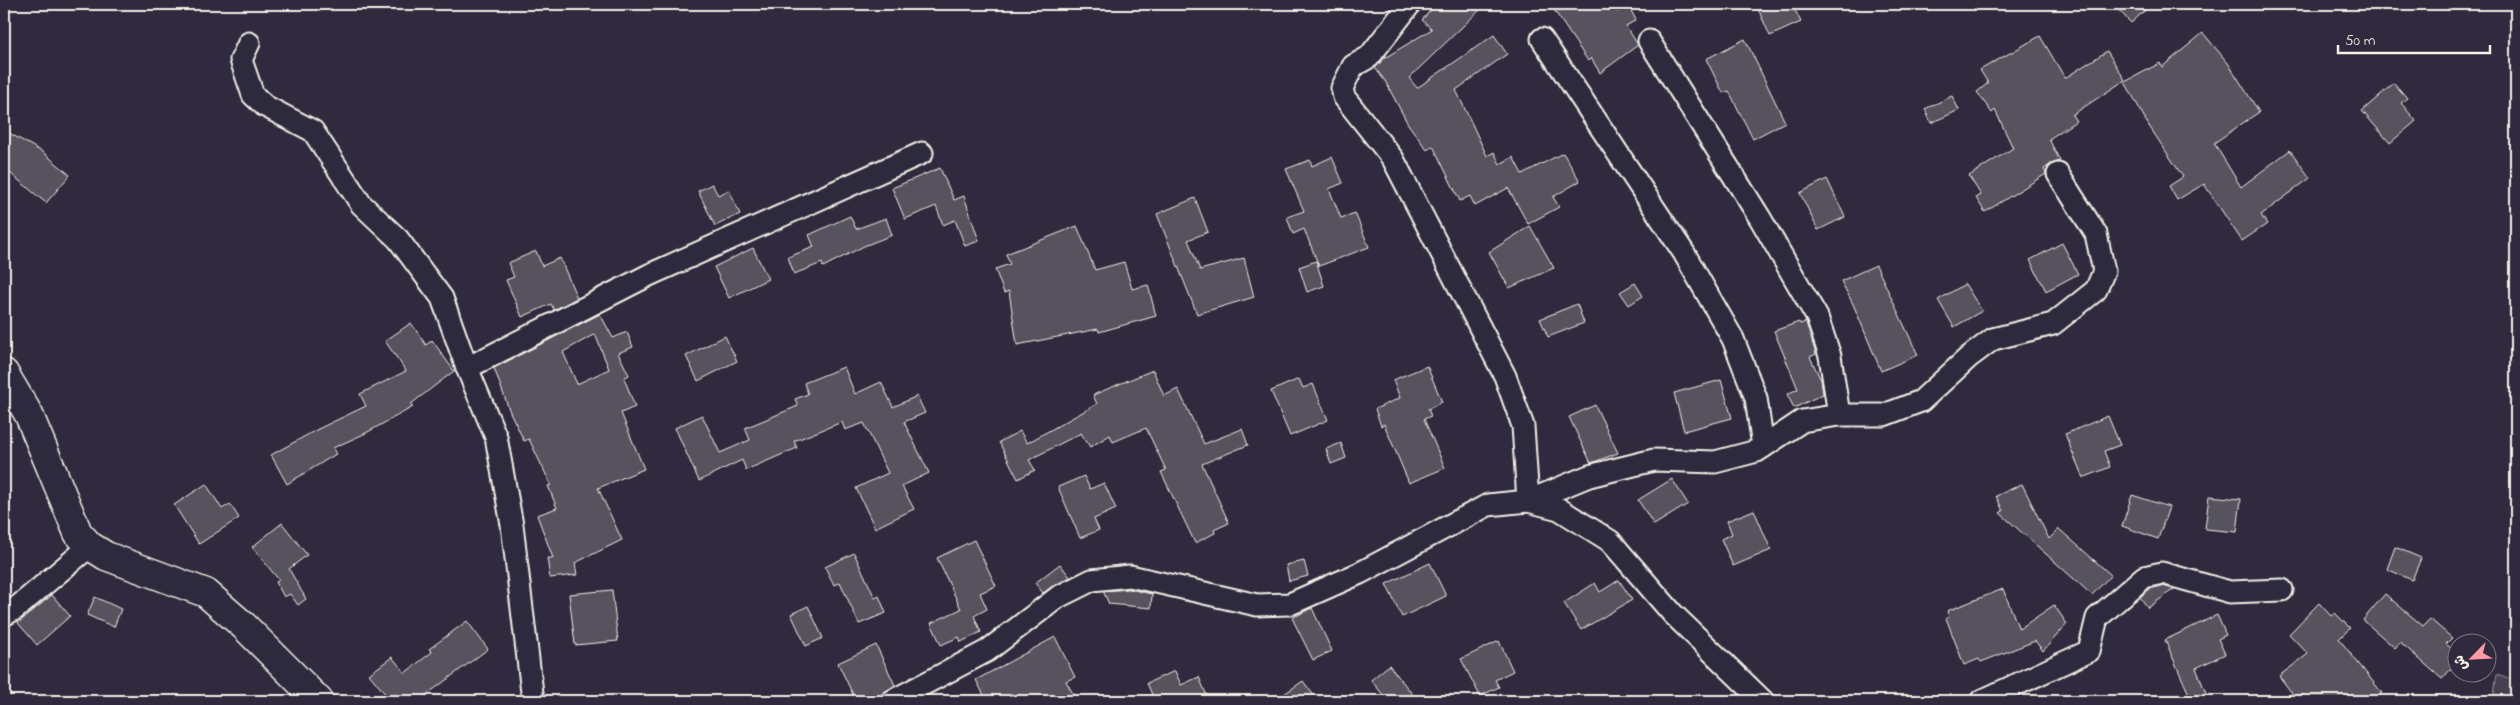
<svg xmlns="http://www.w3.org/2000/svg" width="2520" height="705" font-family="'Indie Flower','Playpen Sans Arabic',sans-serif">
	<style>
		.green { fill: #454050; stroke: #9c989c }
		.building { fill: #56525f; stroke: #f4f1e8; fill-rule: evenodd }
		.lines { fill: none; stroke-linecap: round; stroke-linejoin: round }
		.minor-casing { stroke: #f4f1e8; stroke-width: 25 }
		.secondary-casing { stroke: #f4f1e8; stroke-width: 31 }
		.minor { stroke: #2f2a3d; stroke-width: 21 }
		.secondary { stroke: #2f2a3d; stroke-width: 28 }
	</style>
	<rect width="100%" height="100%" fill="#2f2a3d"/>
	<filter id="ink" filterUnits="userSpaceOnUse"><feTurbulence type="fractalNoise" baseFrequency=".02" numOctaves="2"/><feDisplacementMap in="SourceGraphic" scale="10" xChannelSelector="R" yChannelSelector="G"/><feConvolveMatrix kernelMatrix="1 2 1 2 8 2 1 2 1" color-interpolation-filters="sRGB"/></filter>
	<g filter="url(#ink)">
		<path class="green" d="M2497,674L2516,681V701H2493Z"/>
		<g class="building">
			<path d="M1436,4H1486L1409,78L1417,88L1494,35L1507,54L1456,90L1487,156L1494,152L1500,164L1513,157L1522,174L1563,153L1580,181L1553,197L1559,207L1528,224L1508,188L1475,206L1470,196L1460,201L1433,146L1427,150L1408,124L1385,81L1375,68L1383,59L1432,29L1422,20Z"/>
			<path d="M1550,4H1612L1617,12L1628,5L1636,20L1626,26L1638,45L1600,73L1591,58L1588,61Z"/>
			<path d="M1756,4H1792L1801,22L1770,36Z"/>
			<path d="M2113,4H2152L2131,23Z"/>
			<path d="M2203,33L2228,63L2259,112L2214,143L2241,187L2290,150L2310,178L2261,215L2267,224L2242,241L2204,184L2177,200L2169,186L2183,177L2149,126L2125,82L2160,63L2162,67Z"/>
			<path d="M2040,36L2065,78L2107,51L2125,80L2072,115L2076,121L2049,139L2060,161L2051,164L2044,169L2046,174L1985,212L1976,198L1981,195L1969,176L2013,148L1995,110L1992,113L1977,92L1988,83L1980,70Z"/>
			<path d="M1745,39L1785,122L1753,139L1729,91L1723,93L1706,59Z"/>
			<path d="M2394,83L2407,98L2401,103L2416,121L2390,143L2362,111Z"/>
			<path d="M1952,96L1959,110L1931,123L1925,109Z"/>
			<path d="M4,130L44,153L70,175L46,203L4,168Z"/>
			<path d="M1332,157L1343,183L1329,189L1341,218L1355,213L1369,247L1319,266L1304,229L1293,234L1287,217L1304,211L1286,169L1310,160L1312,166Z"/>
			<path d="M940,168L954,200L964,196L979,241L965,246L955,220L943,225L936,206L905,219L892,188Z"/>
			<path d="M1827,179L1845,217L1818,230L1800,193Z"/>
			<path d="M712,184L718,195L729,190L740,214L715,226L698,191Z"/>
			<path d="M1195,198L1208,232L1188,240L1200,270L1244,258L1254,297L1197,314L1157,214Z"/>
			<path d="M850,216L856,229L886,218L892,235L864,246L823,267L822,263L794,274L788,257L814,247L809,235Z"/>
			<path d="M1077,226L1095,270L1124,262L1132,289L1148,285L1156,316L1099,332L1098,329L1017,345L1009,291L1004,293L995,269L1010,264L1006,254Z"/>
			<path d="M1530,226L1554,268L1509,288L1489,252Z"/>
			<path d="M2062,243L2078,274L2046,291L2030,260Z"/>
			<path d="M753,248L768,279L729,298L714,267Z"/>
			<path d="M536,251L542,266L560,258L577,298L554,310L551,304L522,317L506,280L514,277L508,263Z"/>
			<path d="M1316,261L1324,286L1307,292L1299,267Z"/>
			<path d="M1876,265L1918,355L1881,371L1853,304L1841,281Z"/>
			<path d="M1635,283L1643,296L1629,305L1620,292Z"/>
			<path d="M1965,284L1982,311L1954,327L1938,300Z"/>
			<path d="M1577,304L1584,323L1548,337L1540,319Z"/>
			<path d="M600,314L613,338L627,332L633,347L618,353L629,375L624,378L635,407L621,413L644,469L598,488L622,540L575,563L577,575L550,578L547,558H553L537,515L557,508L548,486L551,485L529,439L524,441L510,412L494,368ZM595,334L609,369L577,384L563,352Z"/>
			<path d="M1799,322L1800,324L1806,322L1816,354L1810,357L1821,380L1823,394L1794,408L1787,394L1798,389L1774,331Z"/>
			<path d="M411,323L426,345L432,340L454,371L411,404L413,407L366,433L333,448L336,454L287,484L271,455L318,429L366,406L360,394L406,371L385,341Z"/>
			<path d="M725,336L737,361L698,381L686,356Z"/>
			<path d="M1427,366L1442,402L1428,409L1431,416L1424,419L1445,468L1409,483L1384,424L1381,426L1375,409L1400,398L1393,380Z"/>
			<path d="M844,367L855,394L881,382L893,407L917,396L925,413L904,422L929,473L902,486L914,509L875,528L856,488L888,473L864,423L845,430L842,422L794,441L797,448L746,470L742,460L699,481L675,428L702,415L720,453L750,440L745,428L798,406L795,399L808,394L804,383Z"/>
			<path d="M1153,370L1164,396L1178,389L1204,444L1242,429L1248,445L1202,464L1229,523L1214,530L1215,533L1195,543L1161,472L1166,470L1146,428L1113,442L1110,435L1090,447L1081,433L1029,460L1035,470L1018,479L999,442L1020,431L1027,443L1097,404L1093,395Z"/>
			<path d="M1299,379L1303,388L1313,384L1328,420L1290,436L1271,391Z"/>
			<path d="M1721,380L1732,418L1684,431L1674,393Z"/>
			<path d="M1595,405L1618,453L1591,463L1569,417Z"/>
			<path d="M2108,416L2120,445L2104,451L2110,467L2083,478L2065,434Z"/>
			<path d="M1341,443L1346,458L1331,464L1326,449Z"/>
			<path d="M1084,476L1090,489L1104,483L1116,509L1094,519L1099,530L1080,538L1058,487Z"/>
			<path d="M1672,479L1688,504L1654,525L1638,500Z"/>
			<path d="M206,484L222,509L230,504L239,518L199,544L174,505Z"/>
			<path d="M2022,484L2049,539L2059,529L2111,575L2092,595L2000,513L2003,511L1996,496Z"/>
			<path d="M2132,495L2169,507L2158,539L2122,526Z"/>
			<path d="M2209,496L2241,499L2237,532L2205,529Z"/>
			<path d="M1754,510L1771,550L1733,566L1721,539L1732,534L1727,521Z"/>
			<path d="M282,523L307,555L289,569L306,599L298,605L290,594L284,597L276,582L279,580L252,547Z"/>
			<path d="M974,540L996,586L980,593L987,609L974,616L981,632L961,642L959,637L941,645L931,623L961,609L937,558Z"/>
			<path d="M2395,547L2421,558L2412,580L2387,569Z"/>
			<path d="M854,553L875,598L879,596L886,613L859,624L840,582L834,585L825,567Z"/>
			<path d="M1304,561L1308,576L1289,581L1286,565Z"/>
			<path d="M1430,563L1446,596L1402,617L1386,584Z"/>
			<path d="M1060,564L1070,577L1043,593L1035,583Z"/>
			<path d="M1619,580L1632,600L1581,630L1564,603L1595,583L1600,592Z"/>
			<path d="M2162,586L2174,589L2148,608L2140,597L2150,589Z"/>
			<path d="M1129,589L1152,594L1151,608L1109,604L1104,593V591Z"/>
			<path d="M2003,589L2019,629L2054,605L2067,624L2043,651L2035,641L1981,662L1979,659L1964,665L1946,618L1949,617L1947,611Z"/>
			<path d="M612,590L618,641L575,645L569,594Z"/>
			<path d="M2385,594L2423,626L2430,619L2452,638L2446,644L2458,654V661L2442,679L2400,642L2395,648L2363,620Z"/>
			<path d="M52,595L70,616L37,645L18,623Z"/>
			<path d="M95,597L121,609L114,627L87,615Z"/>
			<path d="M2319,603L2331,616L2335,613L2350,628L2339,639L2382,693L2373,701H2298L2279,676L2308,654L2289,634Z"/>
			<path d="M808,606L823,638L806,646L791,614Z"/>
			<path d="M1312,608L1332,651L1313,660L1292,618Z"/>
			<path d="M2217,615L2226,635L2218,639L2225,654L2196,668L2209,701H2192L2165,640Z"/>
			<path d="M467,621L488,649L418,701H391L369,674L392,657L405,673L432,652L429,649Z"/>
			<path d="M1055,637L1075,677L1066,681L1077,701H987L976,680Z"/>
			<path d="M1499,641L1513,671L1495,680L1499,687L1480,696L1461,659Z"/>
			<path d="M876,645L895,685L882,694L880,701H856L838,663Z"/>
			<path d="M1389,665L1418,701H1388L1371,680Z"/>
			<path d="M1175,671L1181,685L1199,677L1209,701H1143L1153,697L1147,683Z"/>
			<path d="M1303,681L1318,701H1274Z"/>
		</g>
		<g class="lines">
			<defs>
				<g id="minor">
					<path d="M1410,4L1369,57L1353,66L1342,88L1344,97L1393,159L1505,376L1523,426L1528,501L1589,476L1654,460L1715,462L1757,451L1802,421L1839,415H1884L1921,401L1969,357L1993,339L2053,324L2096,290L2104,271L2096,234L2058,174"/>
					<path d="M1542,39L1684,253L1733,339L1756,398L1763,447"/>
					<path d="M1649,41L1760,218L1817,317L1830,356L1839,415"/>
					<path d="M249,43L241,60L253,95L265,106L313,131L361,204L398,239L442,298L467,368L496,437L512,525L533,701"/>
					<path d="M467,368L649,275L922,153"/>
					<path d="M4,615L15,609L90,546"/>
					<path d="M892,701L987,651L1058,597L1092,580L1130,576L1257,605L1290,604L1360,573L1488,505L1528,501L1559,509L1610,541L1673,614L1763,701"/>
					<path d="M1981,701L2089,651L2097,618L2144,577L2162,573L2230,592L2282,590"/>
				</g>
				<path id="secondary" d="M4,373L29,415L78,533L90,546L106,556L206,593L244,626L319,701"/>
			</defs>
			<use href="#minor" class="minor-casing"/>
			<use href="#secondary" class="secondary-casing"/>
			<use href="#minor" class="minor"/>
			<use href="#secondary" class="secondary"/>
		</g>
	</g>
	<rect width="2520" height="705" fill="none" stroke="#2f2a3d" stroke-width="20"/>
	<rect x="10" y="10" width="2500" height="685" fill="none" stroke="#f4f1e8" stroke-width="2" filter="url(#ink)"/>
	<g transform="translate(2472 658) rotate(246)"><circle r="24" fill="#2f2a3d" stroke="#7e7a81"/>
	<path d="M0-4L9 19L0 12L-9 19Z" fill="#ff9aa2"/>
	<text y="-8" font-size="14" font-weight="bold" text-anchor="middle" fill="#f4f1e8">ش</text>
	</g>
	<path d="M2338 45v8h152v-8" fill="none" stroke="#f4f1e8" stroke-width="2.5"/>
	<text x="2345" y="45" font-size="15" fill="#f4f1e8" stroke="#2f2a3d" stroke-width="4" paint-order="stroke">50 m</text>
</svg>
